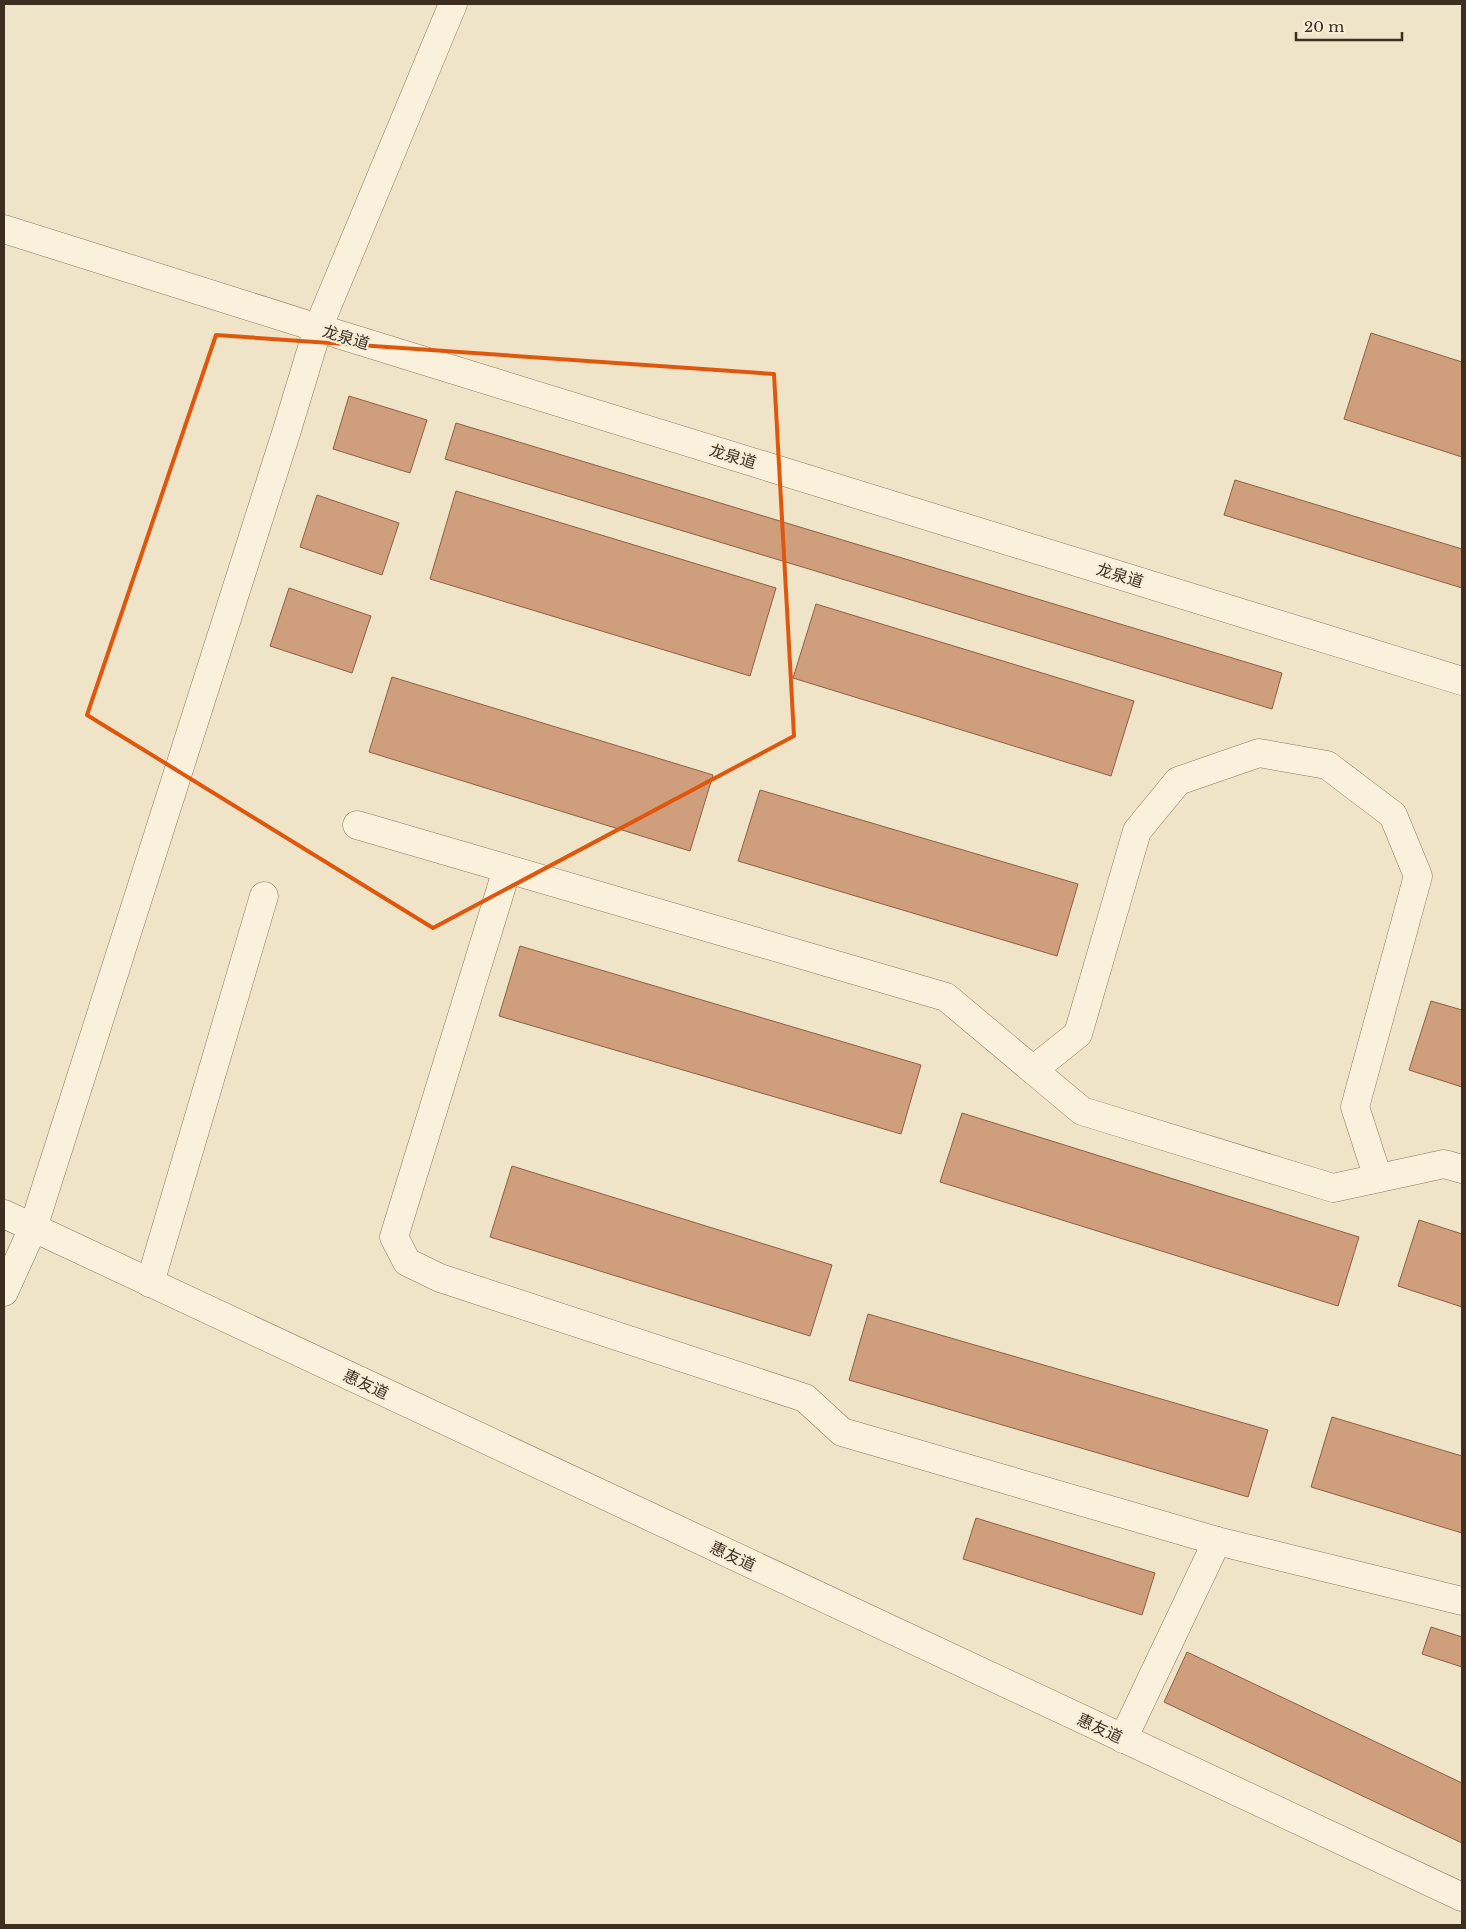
<svg xmlns="http://www.w3.org/2000/svg" width="1466" height="1929" font-family="'Libre Baskerville','Noto Sans SC',serif">
	<style>
		.building { fill: #cf9f7d; stroke: #8d5f41 }
		.lines { fill: none; stroke-linecap: round; stroke-linejoin: round }
		.minor-casing { stroke: #8d765c; stroke-width: 29 }
		.minor { stroke: #faf1dc; stroke-width: 28 }
		.marked { fill: none; stroke: #df570d; stroke-width: 4; stroke-linejoin: round }
		.labels { text-anchor: middle; dominant-baseline: central; stroke-width: 4.5; stroke-linejoin: round; paint-order: stroke }
		.street-label { font-size: 16px; fill: #3d2e20; stroke: #f7eed8 }
	</style>
	<rect width="100%" height="100%" fill="#f0e4c8"/>
	<g class="building">
		<path d="M1371,333L1462,362V457L1344,419Z"/>
		<path d="M349,396L427,420L410,473L333,449Z"/>
		<path d="M456,423L1282,673L1272,709L445,459Z"/>
		<path d="M1235,480L1462,549V588L1224,515Z"/>
		<path d="M456,491L776,588L750,676L430,579Z"/>
		<path d="M317,495L399,523L382,575L300,547Z"/>
		<path d="M289,588L371,616L352,673L270,646Z"/>
		<path d="M816,604L1134,701L1111,776L793,678Z"/>
		<path d="M392,677L713,775L690,851L369,752Z"/>
		<path d="M760,790L1078,884L1057,956L738,861Z"/>
		<path d="M520,946L921,1065L901,1134L499,1016Z"/>
		<path d="M1431,1001L1462,1010V1087L1409,1070Z"/>
		<path d="M962,1113L1359,1237L1338,1306L940,1182Z"/>
		<path d="M512,1166L832,1265L810,1336L490,1237Z"/>
		<path d="M1419,1220L1462,1234V1307L1398,1286Z"/>
		<path d="M868,1314L1268,1430L1248,1497L849,1380Z"/>
		<path d="M1332,1417L1462,1456V1533L1311,1487Z"/>
		<path d="M976,1518L1155,1573L1142,1615L963,1559Z"/>
		<path d="M1431,1627L1462,1637V1667L1422,1654Z"/>
		<path d="M1187,1652L1462,1783V1843L1164,1702Z"/>
	</g>
	<g class="lines">
		<defs>
			<g id="minor">
				<path d="M4,229L318,328L1462,681"/>
				<path d="M357,825L946,997L1082,1111L1333,1188L1444,1164L1462,1169"/>
				<path d="M507,869L394,1237L407,1262L440,1278L805,1398L842,1432L1217,1541L1462,1601"/>
				<path d="M1033,1070L1078,1034L1137,831L1178,781L1259,753L1327,765L1393,815L1418,876L1355,1107L1378,1178"/>
				<path d="M4,1214L1462,1897"/>
				<path d="M150,1283L264,896"/>
				<path d="M4,1292L33,1228L287,430L318,328L453,4"/>
				<path d="M1123,1739L1217,1541"/>
			</g>
		</defs>
		<use href="#minor" class="minor-casing"/>
		<use href="#minor" class="minor"/>
	</g>
	<path class="marked" d="M216,335L774,374L794,736L433,928L87,715Z"/>
	<g class="labels">
		<g class="street-label">
			<text transform="translate(346 337) rotate(17)">龙泉道</text>
			<text transform="translate(733 456) rotate(17)">龙泉道</text>
			<text transform="translate(1120 575) rotate(17)">龙泉道</text>
			<text transform="translate(366 1384) rotate(25)">惠友道</text>
			<text transform="translate(733 1556) rotate(25)">惠友道</text>
			<text transform="translate(1100 1728) rotate(25)">惠友道</text>
		</g>
	</g>
	<rect width="1466" height="1929" fill="none" stroke="#3d2e20" stroke-width="10"/>
	<path d="M1296 32v8h106v-8" fill="none" stroke="#3d2e20" stroke-width="2.5"/>
	<text x="1304" y="32" font-size="15" fill="#3d2e20" stroke="#f7eed8" stroke-width="4" paint-order="stroke">20 m</text>
</svg>
